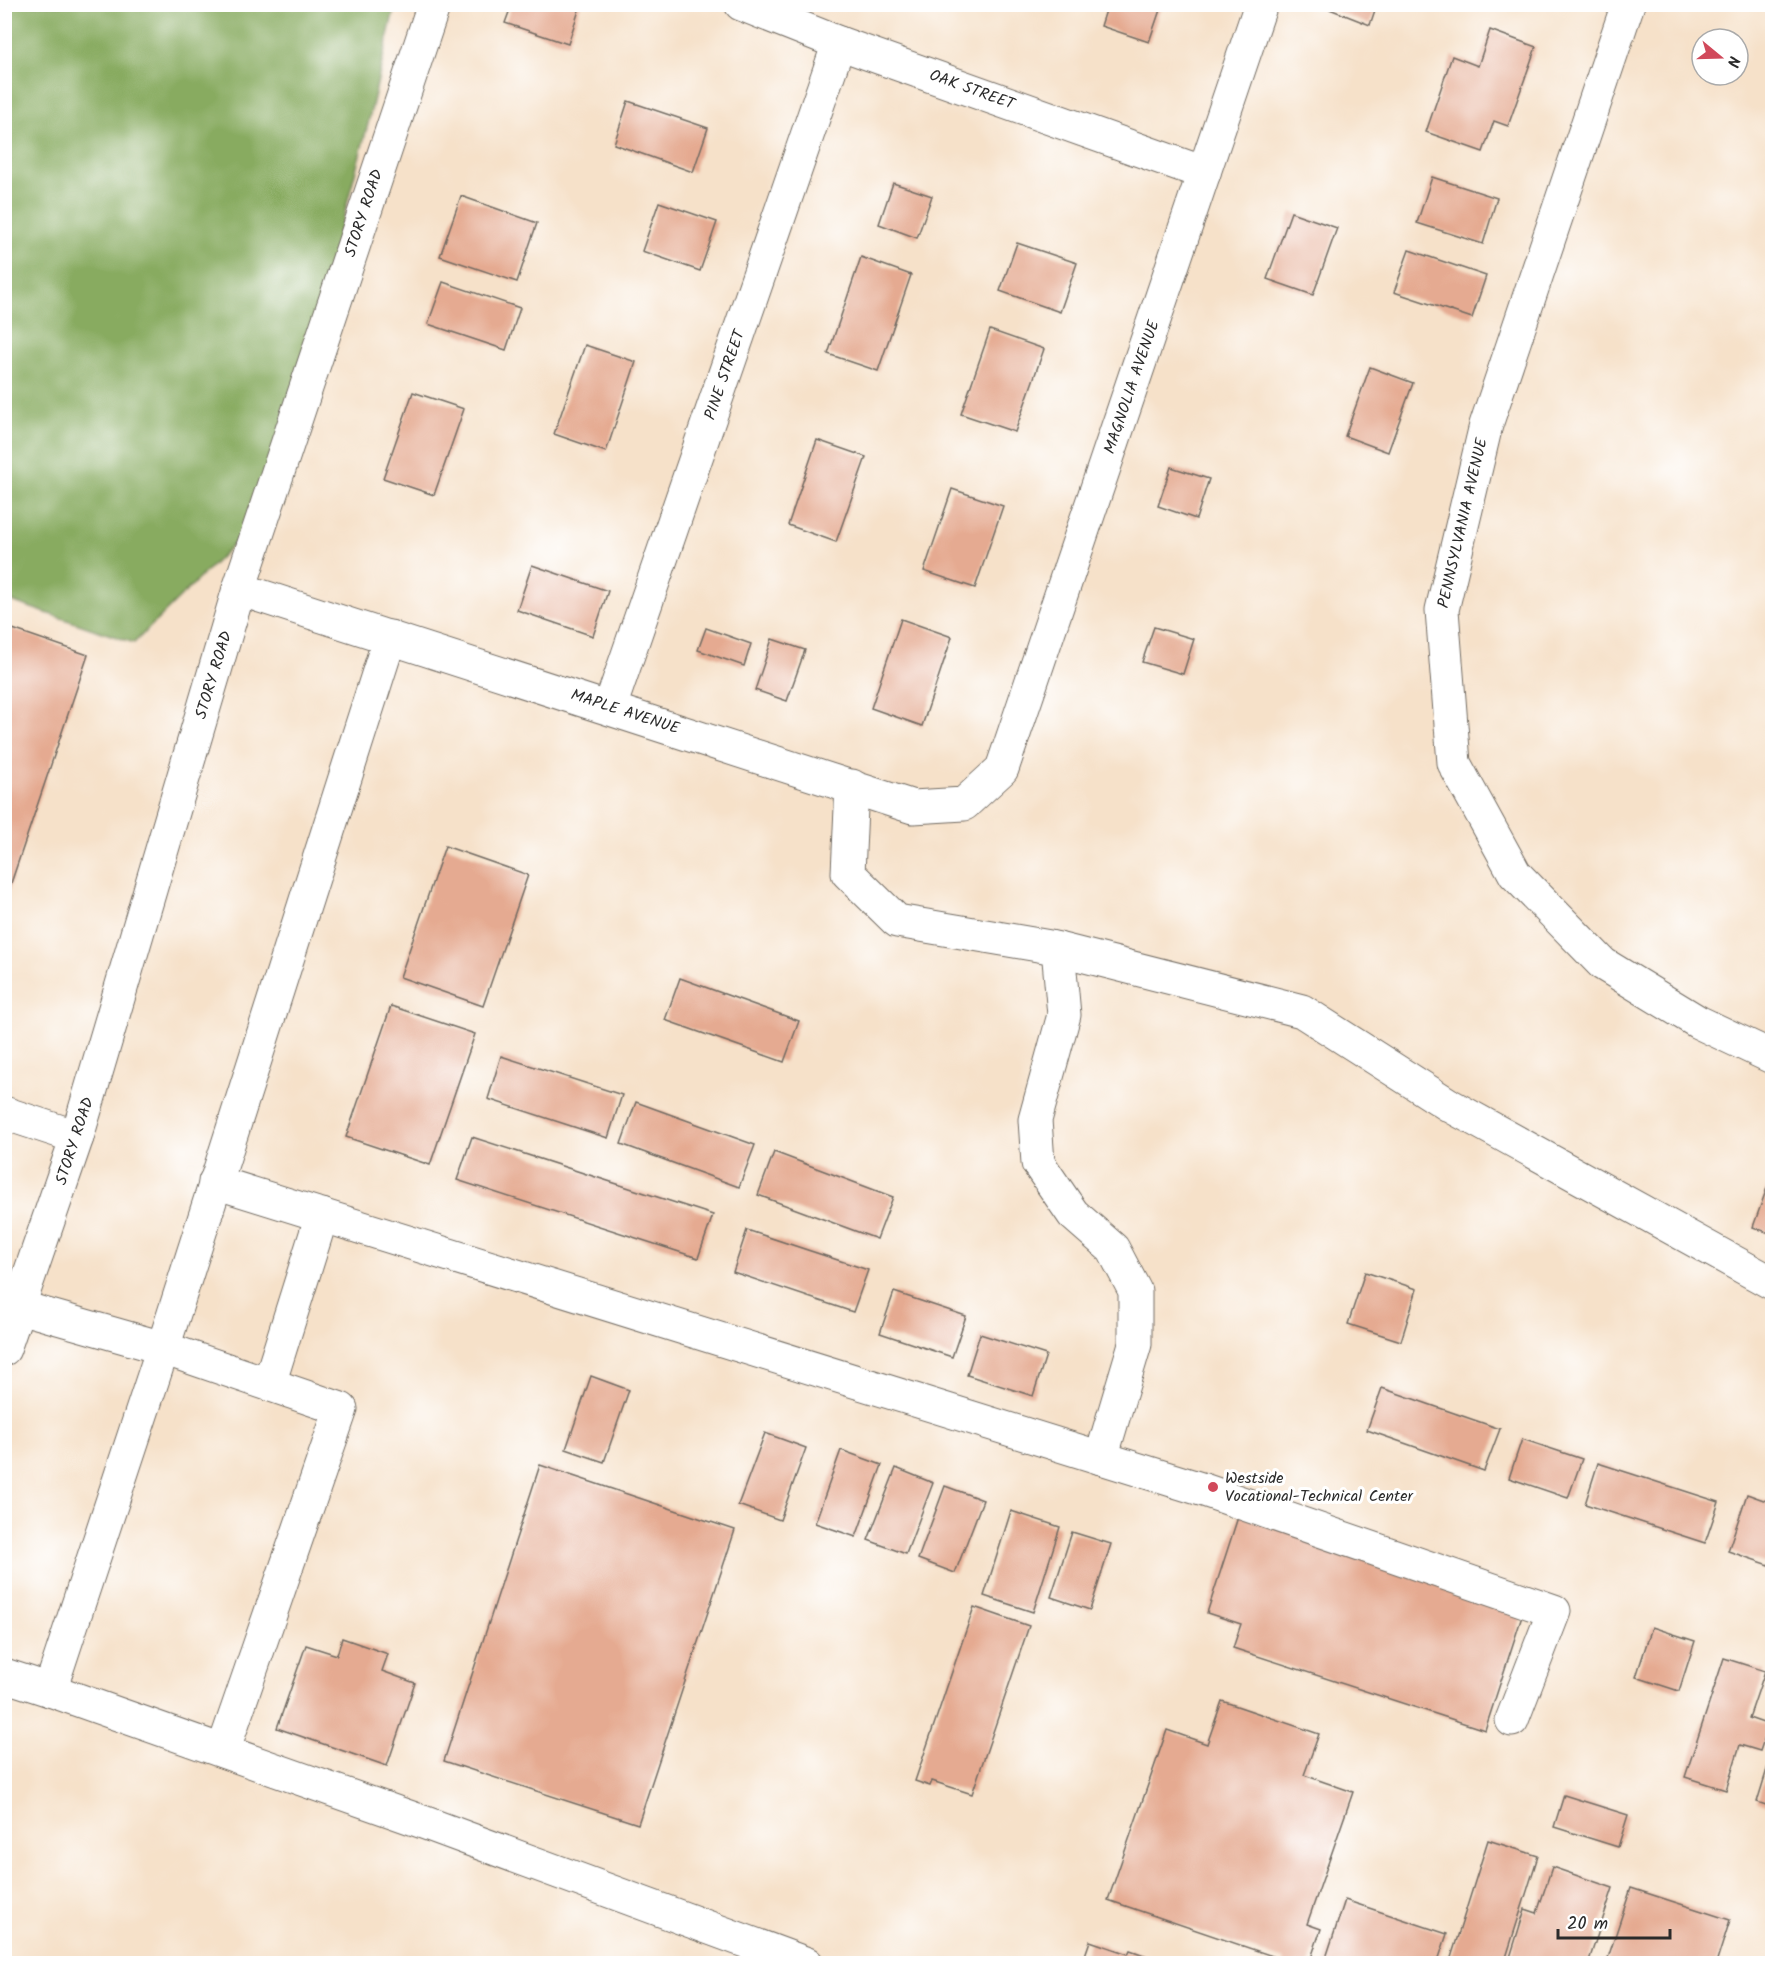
<svg xmlns="http://www.w3.org/2000/svg" width="1777" height="1968" font-family="Kalam,sans-serif">
	<style>
		.forest { fill: #88ab60; stroke: #5a6b46; stroke-width: 1.5 }
		.building { fill: #e5aa91 }
		.lines { fill: none; stroke-linecap: round; stroke-linejoin: round }
		.minor-casing { stroke: #726b62; stroke-width: 35 }
		.minor { stroke: #fff; stroke-width: 33 }
		.poi-dot { fill: #d1495b; stroke: #fff; stroke-width: 2 }
		.labels { text-anchor: middle; dominant-baseline: central; stroke-width: 6; stroke-linejoin: round; paint-order: stroke }
		.street-label { font-size: 16px; fill: #2b2b2b; stroke: #fff }
		.poi-label { font-size: 16px; fill: #2b2b2b; stroke: #fff; text-anchor: start }
	</style>
	<rect width="100%" height="100%" fill="#fff"/>
	<filter id="ink" filterUnits="userSpaceOnUse"><feTurbulence type="fractalNoise" baseFrequency=".0167" numOctaves="2"/><feDisplacementMap in="SourceGraphic" scale="12" xChannelSelector="R" yChannelSelector="G"/><feConvolveMatrix kernelMatrix="1 2 1 2 8 2 1 2 1" color-interpolation-filters="sRGB"/></filter>
	<filter id="wash" filterUnits="userSpaceOnUse"><feTurbulence type="fractalNoise" baseFrequency=".008" numOctaves="4" result="noise"/><feDisplacementMap in="SourceGraphic" scale="24" xChannelSelector="R" yChannelSelector="G"/><feGaussianBlur stdDeviation="1.35" result="paint"/><feColorMatrix in="noise" values="0 0 0 0 0 0 0 0 0 0 0 0 0 0 0 0 0 1.4 0 .05"/><feComposite in="paint" operator="in"/></filter>
	<g filter="url(#wash)">
		<rect width="100%" height="100%" fill="#f6e1c9"/>
		<path class="forest" d="M5,5H395L368,124L305,364L255,523L134,643L5,599Z"/>
		<g id="blocks">
			<g class="building">
				<path d="M512,4H581L568,44L505,23Z"/>
				<path d="M1108,4H1162L1149,42L1101,26Z"/>
				<path d="M1317,4H1377L1370,25Z"/>
				<path d="M1490,30L1536,47L1508,126L1494,121L1483,152L1426,132L1452,56L1478,66Z"/>
				<path d="M628,101L708,128L693,172L614,144Z"/>
				<path d="M1432,177L1497,198L1483,244L1417,223Z"/>
				<path d="M893,183L932,196L917,238L879,224Z"/>
				<path d="M461,196L537,223L517,282L440,256Z"/>
				<path d="M659,202L717,222L700,271L642,251Z"/>
				<path d="M1291,212L1337,228L1313,295L1267,279Z"/>
				<path d="M1017,243L1077,263L1060,312L1000,291Z"/>
				<path d="M1409,250L1486,276L1472,318L1394,292Z"/>
				<path d="M861,257L911,275L878,371L828,354Z"/>
				<path d="M443,282L520,308L506,350L428,324Z"/>
				<path d="M990,330L1044,349L1015,432L961,414Z"/>
				<path d="M585,345L636,362L606,452L554,434Z"/>
				<path d="M1370,367L1413,383L1388,452L1345,436Z"/>
				<path d="M413,392L464,409L434,495L383,478Z"/>
				<path d="M817,440L866,457L836,542L788,525Z"/>
				<path d="M1171,467L1209,479L1196,519L1158,506Z"/>
				<path d="M952,489L1003,506L975,588L924,571Z"/>
				<path d="M532,565L608,591L593,636L517,610Z"/>
				<path d="M901,619L952,637L922,726L871,708Z"/>
				<path d="M4,626L88,655L5,901L4,900Z"/>
				<path d="M1154,627L1194,639L1183,674L1142,662Z"/>
				<path d="M706,628L751,644L744,666L698,650Z"/>
				<path d="M772,639L805,650L787,701L755,690Z"/>
				<path d="M445,846L528,875L483,1006L400,977Z"/>
				<path d="M680,978L799,1021L784,1062L665,1020Z"/>
				<path d="M391,1006L475,1034L430,1165L346,1137Z"/>
				<path d="M501,1056L622,1095L608,1138L488,1099Z"/>
				<path d="M636,1102L755,1145L739,1187L621,1144Z"/>
				<path d="M472,1137L713,1215L698,1258L457,1180Z"/>
				<path d="M774,1152L893,1197L877,1239L758,1195Z"/>
				<path d="M1768,1185L1772,1187V1234L1753,1227Z"/>
				<path d="M747,1230L868,1270L853,1312L733,1272Z"/>
				<path d="M1365,1272L1417,1289L1401,1341L1348,1324Z"/>
				<path d="M894,1292L966,1316L952,1357L880,1333Z"/>
				<path d="M980,1334L1046,1355L1033,1396L967,1375Z"/>
				<path d="M591,1376L629,1390L604,1462L566,1449Z"/>
				<path d="M1382,1388L1500,1429L1484,1471L1367,1430Z"/>
				<path d="M765,1433L806,1448L780,1520L738,1505Z"/>
				<path d="M1522,1439L1582,1459L1568,1498L1509,1478Z"/>
				<path d="M841,1450L882,1465L856,1537L815,1523Z"/>
				<path d="M1598,1463L1719,1502L1705,1543L1585,1504Z"/>
				<path d="M540,1465L735,1530L638,1824L444,1761Z"/>
				<path d="M896,1468L933,1483L906,1554L868,1540Z"/>
				<path d="M945,1486L983,1500L955,1573L918,1559Z"/>
				<path d="M1747,1494L1772,1503V1566L1728,1551Z"/>
				<path d="M1011,1511L1060,1527L1033,1612L984,1596Z"/>
				<path d="M1239,1514L1525,1607L1485,1730L1233,1648L1241,1624L1207,1613Z"/>
				<path d="M1072,1532L1111,1544L1090,1610L1051,1597Z"/>
				<path d="M974,1607L1029,1626L972,1794L932,1781L930,1786L915,1781Z"/>
				<path d="M1652,1627L1695,1641L1679,1691L1636,1677Z"/>
				<path d="M342,1638L388,1654L382,1671L415,1683L387,1766L277,1728L306,1645L337,1655Z"/>
				<path d="M1724,1658L1765,1671L1749,1718L1769,1725L1760,1751L1740,1745L1726,1790L1685,1777Z"/>
				<path d="M1222,1701L1319,1734L1304,1775L1353,1792L1307,1924L1321,1929L1309,1964H1283L1284,1960L1108,1900L1167,1730L1207,1744Z"/>
				<path d="M1772,1753V1807L1757,1802Z"/>
				<path d="M1564,1795L1628,1815L1618,1847L1554,1827Z"/>
				<path d="M1488,1840L1538,1856L1504,1964H1449Z"/>
				<path d="M1552,1867L1613,1888L1588,1964H1508L1525,1909L1537,1913Z"/>
				<path d="M1631,1888L1730,1920L1716,1964H1606Z"/>
				<path d="M1345,1900L1447,1934L1437,1964H1324Z"/>
				<path d="M1090,1941L1128,1954L1130,1950L1170,1964H1082Z"/>
			</g>
		</g>
	</g>
	<g filter="url(#ink)">
		<use href="#blocks" fill-opacity="0" stroke="#726b62" stroke-width="1.5"/>
		<g class="lines">
			<defs>
				<g id="minor">
					<path d="M741,4L839,43L1204,173"/>
					<path d="M1628,4L1486,425L1442,610L1454,763L1515,874L1603,964L1698,1022L1772,1057"/>
					<path d="M239,589L913,807L964,804L1002,769L1261,4"/>
					<path d="M610,707L839,43"/>
					<path d="M852,786L848,873L897,921L1050,947L1302,1011L1449,1105L1772,1283"/>
					<path d="M1058,949L1064,1015L1035,1120L1038,1163L1073,1214L1113,1249L1135,1291V1344L1101,1458"/>
					<path d="M4,1113L77,1137"/>
					<path d="M215,1182L1204,1490L1554,1611L1512,1720"/>
					<path d="M19,1307L163,1348L390,637"/>
					<path d="M4,1349L77,1137L239,589L434,4"/>
					<path d="M269,1384L322,1215"/>
					<path d="M4,1675L50,1690L163,1348L341,1409L223,1751"/>
					<path d="M50,1690L423,1822L807,1964"/>
				</g>
			</defs>
			<use href="#minor" class="minor-casing"/>
			<use href="#minor" class="minor"/>
		</g>
	</g>
	<circle class="poi-dot" cx="1213" cy="1487" r="6"/>
	<g class="labels">
		<g class="street-label">
			<text transform="translate(972 90) rotate(20)">OAK STREET</text>
			<text transform="translate(364 213) rotate(-72)">STORY ROAD</text>
			<text transform="translate(725 375) rotate(-71)">PINE STREET</text>
			<text transform="translate(1132 387) rotate(-71)">MAGNOLIA AVENUE</text>
			<text transform="translate(1463 523) rotate(-77)">PENNSYLVANIA AVENUE</text>
			<text transform="translate(214 675) rotate(-73)">STORY ROAD</text>
			<text transform="translate(625 712) rotate(18)">MAPLE AVENUE</text>
			<text transform="translate(75 1141) rotate(-72)">STORY ROAD</text>
		</g>
		<g class="poi-label">
			<text x="1225" y="1478">Westside<tspan x="1225" dy="18">Vocational-Technical Center</tspan></text>
		</g>
	</g>
	<rect width="1777" height="1968" fill="none" stroke="#fff" stroke-width="24"/>
	<g transform="translate(1720 57) rotate(109)"><circle r="28" fill="#ffffff" stroke="#aaaaaa" stroke-width="1.5"/>
	<path d="M0-4.5L10 22L0 15L-10 22Z" fill="#d1495b"/>
	<text y="-9" font-size="16" font-weight="bold" text-anchor="middle" fill="#2b2b2b">N</text>
	</g>
	<path d="M1558 1929v9h112v-9" fill="none" stroke="#2b2b2b" stroke-width="3"/>
	<text x="1567" y="1929" font-size="18" fill="#2b2b2b" stroke="#ffffff" stroke-width="4.5" paint-order="stroke">20 m</text>
</svg>
